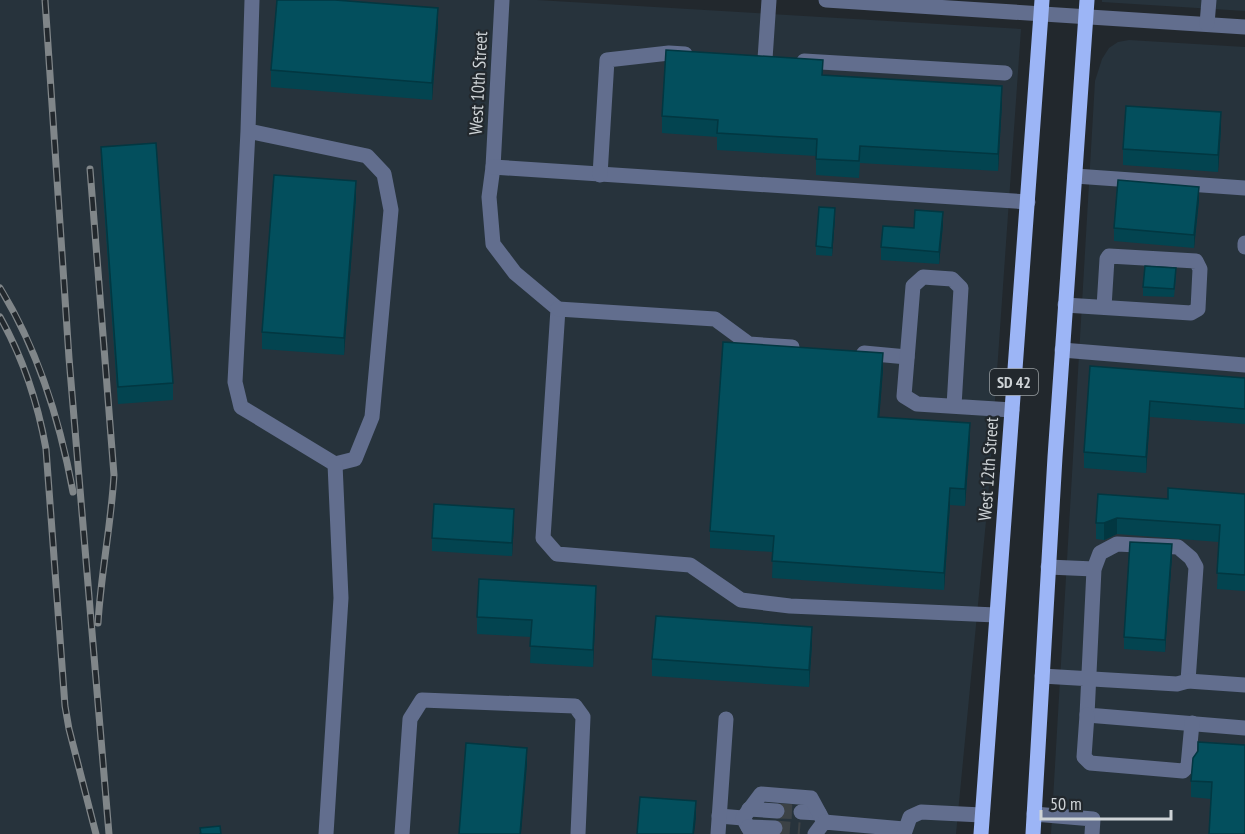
<svg xmlns="http://www.w3.org/2000/svg" width="1245" height="834" font-family="'PT Sans Narrow',sans-serif">
	<style>
		.built { fill: #27333c }
		.lines { fill: none; stroke-linecap: round; stroke-linejoin: round }
		.minor-tunnel { stroke: #3c4246; stroke-width: 15; stroke-dasharray: 15 8; stroke-linecap: butt }
		.minor { stroke: #626e8e; stroke-width: 15 }
		.major { stroke: #9cb5f6; stroke-width: 15 }
		.rail-casing { stroke: #808689; stroke-width: 7 }
		.rail { stroke: #22282d; stroke-width: 4.5; stroke-dasharray: 14; stroke-linecap: butt }
		.wall { fill: #034450 }
		.shaded-wall { fill: #023741 }
		.building { fill: #034f5d; stroke: #023741; stroke-width: 1.5 }
		.labels { text-anchor: middle; dominant-baseline: central; stroke-width: 4.5; stroke-linejoin: round; paint-order: stroke }
		.shield { fill: #22282d; stroke: #9aa0a3; stroke-width: 1.5 }
		.shield-label { font-size: 16px; font-weight: bold; fill: #ced3d6 }
		.street-label { font-size: 18px; fill: #ced3d6; stroke: #22282d }
	</style>
	<rect width="100%" height="100%" fill="#22282d"/>
	<g class="built">
		<path d="M0,0H537L1021,29L988,500L956,834H0Z"/>
		<path d="M1102,0H1245V11L1102,2Z"/>
		<path d="M1129,40L1245,47V834H1051L1095,81L1102,59L1109,48L1118,42Z"/>
	</g>
	<g class="lines">
		<g class="minor-tunnel">
			<path d="M777,811L801,812"/>
			<path d="M775,828L800,830"/>
		</g>
		<g class="minor">
			<path d="M502,0L493,167L489,197L493,244L515,273L558,309L543,538L557,554L690,565L741,600L790,606L996,615"/>
			<path d="M826,0L1245,27"/>
			<path d="M1207,24L1209,0"/>
			<path d="M765,59L769,0"/>
			<path d="M804,61L1005,73"/>
			<path d="M248,131L367,156L384,174L391,210L372,417L355,459L335,464L241,407L235,382L248,131L252,0"/>
			<path d="M493,167L1028,202"/>
			<path d="M600,175L607,60L669,53L685,54"/>
			<path d="M1075,176L1245,188"/>
			<path d="M1245,247V243"/>
			<path d="M1065,305L1191,313L1198,309L1200,269L1196,261L1109,256L1107,259L1104,307"/>
			<path d="M558,309L715,319L749,344L792,347"/>
			<path d="M1062,350L1245,365"/>
			<path d="M864,353L907,357"/>
			<path d="M954,406L961,288L952,279L923,277L913,286L904,396L917,404L1012,410"/>
			<path d="M1048,567L1094,569"/>
			<path d="M1042,676L1177,684L1188,681L1196,567L1191,558L1178,547L1117,544L1100,553L1094,569L1087,715L1245,728"/>
			<path d="M1188,681L1245,685"/>
			<path d="M1087,715L1084,757L1090,763L1183,771L1188,766L1192,723"/>
			<path d="M749,809L777,811"/>
			<path d="M801,812L819,813"/>
			<path d="M1034,814L1093,819L1092,834"/>
			<path d="M719,816L743,818L752,834"/>
			<path d="M743,818L761,794L811,798L824,822"/>
			<path d="M748,827L775,828"/>
			<path d="M326,834L341,598L335,464"/>
			<path d="M402,834L410,719L422,700L575,706L583,717L578,834"/>
			<path d="M718,834L726,719"/>
			<path d="M815,834L824,822L904,829"/>
			<path d="M904,834L910,817L921,812L982,815"/>
		</g>
		<g class="major">
			<path d="M981,834L1042,0"/>
			<path d="M1033,834L1055,457L1087,0"/>
		</g>
		<defs>
			<g id="rail">
				<path d="M45,0L69,358L109,834"/>
				<path d="M90,169L114,475C111,525 101,573 98,623"/>
				<path d="M0,288C38,350 60,421 73,492"/>
				<path d="M0,317C23,358 38,404 46,449L65,706L69,729L96,834"/>
			</g>
		</defs>
		<use href="#rail" class="rail-casing"/>
		<use href="#rail" class="rail"/>
	</g>
	<g class="wall">
		<path d="M438,25L432,100L271,87V70Z"/>
		<path d="M823,75L1002,103L998,171L860,163L859,178L816,175V156L717,150V137L662,133V116Z"/>
		<path d="M1221,129L1218,172L1123,165V149Z"/>
		<path d="M101,147L173,383V400L118,404L101,164Z"/>
		<path d="M356,198L344,355L262,349V332Z"/>
		<path d="M1199,200L1194,248L1114,241V228Z"/>
		<path d="M835,217L832,256L816,255V246Z"/>
		<path d="M943,225L939,264L881,260V247L914,228Z"/>
		<path d="M1176,277L1174,297L1143,296V287Z"/>
		<path d="M1090,366L1245,378V424L1150,417L1146,473L1084,468V452Z"/>
		<path d="M883,370L879,417L970,440L965,506L950,505L944,590L772,578L773,552L710,548V531Z"/>
		<path d="M1245,494V591L1217,589L1219,542L1117,534L1104,540L1096,539V523L1168,499Z"/>
		<path d="M514,522L512,556L432,551V538Z"/>
		<path d="M1172,556L1165,652L1124,649V637Z"/>
		<path d="M596,603L593,667L530,663L531,637L477,634V617Z"/>
		<path d="M812,644L809,687L652,676V659Z"/>
		<path d="M1245,745L1211,799L1191,797V781Z"/>
	</g>
	<g class="shaded-wall">
		<path d="M438,8V25L432,100V83Z"/>
		<path d="M1002,86V103L998,171V154Z"/>
		<path d="M1221,112V129L1218,172V155Z"/>
		<path d="M356,181V198L344,355V338Z"/>
		<path d="M1199,187V200L1194,248V235Z"/>
		<path d="M835,208V217L832,256V248Z"/>
		<path d="M943,212V225L939,264V252Z"/>
		<path d="M883,353V370L878,434V417Z"/>
		<path d="M1150,401V417L1146,473V457Z"/>
		<path d="M970,423V440L965,506V489Z"/>
		<path d="M950,488V505L944,590V573Z"/>
		<path d="M514,509V522L512,556V543Z"/>
		<path d="M1117,518V534L1104,540V523Z"/>
		<path d="M1172,544V556L1165,652V640Z"/>
		<path d="M596,586V603L593,667V650Z"/>
		<path d="M812,627V644L809,687V670Z"/>
		<path d="M527,748V765L521,834H520Z"/>
		<path d="M696,801V818L694,834H693Z"/>
	</g>
	<g class="building">
		<path d="M277,0H335L438,8L432,83L271,70Z"/>
		<path d="M666,50L823,60L822,75L1002,86L998,154L860,146L859,161L816,159L817,139L717,133L718,120L662,116Z"/>
		<path d="M1126,106L1221,112L1218,155L1123,149Z"/>
		<path d="M156,143L173,383L118,387L101,147Z"/>
		<path d="M274,175L356,181L344,338L262,332Z"/>
		<path d="M1118,180L1199,187L1194,235L1114,228Z"/>
		<path d="M819,207L835,208L832,248L816,246Z"/>
		<path d="M915,210L943,212L939,252L881,247L883,226L914,228Z"/>
		<path d="M1145,266L1176,268L1174,289L1143,287Z"/>
		<path d="M723,342L883,353L878,417L970,423L965,489L950,488L944,573L772,561L774,536L710,531Z"/>
		<path d="M1090,366L1245,378V409L1150,401L1146,457L1084,452Z"/>
		<path d="M1168,488L1245,494V575L1217,573L1220,525L1117,518L1104,523H1096L1098,494L1168,499Z"/>
		<path d="M434,504L514,509L512,543L432,538Z"/>
		<path d="M1130,542L1172,544L1165,640L1124,637Z"/>
		<path d="M479,579L596,586L593,650L530,646L532,620L477,617Z"/>
		<path d="M656,616L812,627L809,670L652,659Z"/>
		<path d="M1198,742L1245,745V834H1209L1212,782L1191,781L1193,758L1198,751Z"/>
		<path d="M466,743L527,748L520,834H459Z"/>
		<path d="M640,797L696,801L693,834H637Z"/>
		<path d="M220,826L221,834H199H201L200,828Z"/>
	</g>
	<g class="labels">
		<rect class="shield" x="990" y="369" width="48" height="26" rx="4.5"/>
		<g class="shield-label">
			<text x="1014" y="382">SD 42</text>
		</g>
		<g class="street-label">
			<text transform="translate(478 83) rotate(-87)">West 10th Street</text>
			<text transform="translate(988 469) rotate(-86)">West 12th Street</text>
		</g>
	</g>
	<path d="M1041 810v9h130v-9" fill="none" stroke="#ced3d6" stroke-width="3"/>
	<text x="1050" y="810" font-size="18" fill="#ced3d6" stroke="#22282d" stroke-width="4.5" paint-order="stroke">50 m</text>
</svg>
